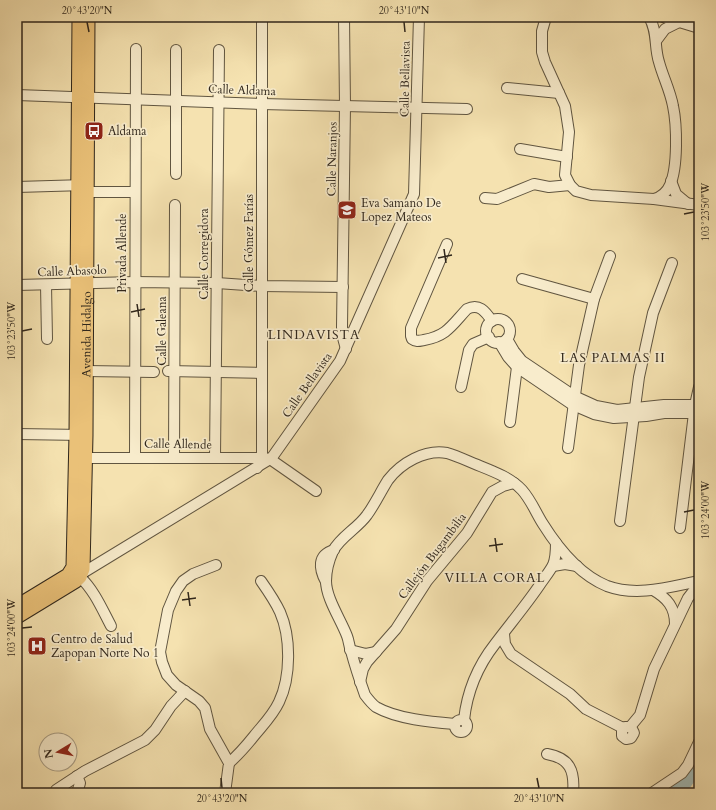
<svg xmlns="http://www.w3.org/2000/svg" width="716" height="810" font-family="Cardo,serif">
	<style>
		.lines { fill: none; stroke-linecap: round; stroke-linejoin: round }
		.river { stroke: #a1bbb7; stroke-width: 12 }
		.minor-casing { stroke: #605540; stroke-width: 12 }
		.major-casing { stroke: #2f261b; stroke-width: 15 }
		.minor { stroke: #f8eccc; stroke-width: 10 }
		.major { stroke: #eac178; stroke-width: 13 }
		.ticks { fill: none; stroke: #2f261b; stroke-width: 1.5 }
		.labels { text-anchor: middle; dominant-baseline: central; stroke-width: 3.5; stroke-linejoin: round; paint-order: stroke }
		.street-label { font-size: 12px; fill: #2f261b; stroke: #f8eccc }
		.poi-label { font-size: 12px; fill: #2f261b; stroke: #f8eccc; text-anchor: start }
		.neighbourhood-label { font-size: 13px; letter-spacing: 1px; fill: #2f261b; stroke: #f8eccc }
		.neatline { fill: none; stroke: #2f261b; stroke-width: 1.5 }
		.ticks-label { font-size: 10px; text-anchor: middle; fill: #2f261b }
	</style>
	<rect width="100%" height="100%" fill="#f5e2b0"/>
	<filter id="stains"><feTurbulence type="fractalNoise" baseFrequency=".005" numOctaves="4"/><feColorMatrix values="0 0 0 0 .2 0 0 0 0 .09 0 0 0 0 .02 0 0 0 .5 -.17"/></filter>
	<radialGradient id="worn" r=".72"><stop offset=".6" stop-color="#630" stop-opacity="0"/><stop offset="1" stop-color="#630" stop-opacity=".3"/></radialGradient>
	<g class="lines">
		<path class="river" d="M667,793L679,784L686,783L699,765"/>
		<defs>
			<g id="minor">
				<path d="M344,17L345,106L342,327L343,338L346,349"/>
				<path d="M546,17L542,31V52L545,62L565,106L569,132L565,175L570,185L576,191L591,195L654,199L699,205"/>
				<path d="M649,17C658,32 654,47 659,62C663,77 670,90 673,106C677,125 678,167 670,185C667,192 661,197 654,199"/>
				<path d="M663,17L699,28"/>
				<path d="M656,41L665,29L679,22"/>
				<path d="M507,88L559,93"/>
				<path d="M17,95L262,104L467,109"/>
				<path d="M520,149L567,157"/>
				<path d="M176,174V50"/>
				<path d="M671,181L676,194L688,204"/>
				<path d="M17,187L85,185"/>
				<path d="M87,192H135"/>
				<path d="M485,198L497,199L534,184L549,187L570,185"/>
				<path d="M447,244L411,328V336L412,339C416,342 419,341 424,340C447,336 452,325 467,309C479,303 485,311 492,321"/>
				<path d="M522,279L594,299"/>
				<path d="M17,285L135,282L217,283L261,286L343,287"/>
				<path d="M46,285L47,339"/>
				<circle cx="498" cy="331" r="12"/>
				<path d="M507,339L514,351L522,361L574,396L596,406L617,410L664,405H699"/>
				<path d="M499,342L508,357L517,367L573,405L594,414L614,418L646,416L664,413H699"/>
				<path d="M86,371L154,372"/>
				<path d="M168,371L262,373"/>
				<path d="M461,387L469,350L473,344L489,337"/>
				<path d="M510,422L517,367L520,363"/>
				<path d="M17,434L83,435"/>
				<path d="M568,448L579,365L594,299L610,256"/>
				<path d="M135,457L136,49"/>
				<path d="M85,458H262L270,459L316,491"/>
				<path d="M174,458L175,205"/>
				<path d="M215,458L219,50"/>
				<path d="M257,468L261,462L262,458V17"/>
				<path d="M620,521L639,377L653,313L672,263"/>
				<path d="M680,528L695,405L699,387"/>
				<path d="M216,565L193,574L183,581L176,591L168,610L160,652L162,662L167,675L176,685L199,701L205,708L210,729L229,763L225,793"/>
				<path d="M553,566L565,564L577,566"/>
				<path d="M81,574L270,459L273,456L340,361L414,194L419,17"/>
				<path d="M80,577C94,590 102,609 111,626"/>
				<path d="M326,582C319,569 317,555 334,550"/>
				<path d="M653,590C667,598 675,607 675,624"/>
				<path d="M504,634L505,644L511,654L570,694L586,709L623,728"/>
				<path d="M350,650L366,654L376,652"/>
				<path d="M360,682L363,669L367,662L396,629L427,581L467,533L492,492L503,486L514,483"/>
				<circle cx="461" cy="726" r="6"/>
				<path d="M464,720C467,692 477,667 495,644C510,624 527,604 541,583C545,577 550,571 553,565C556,558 556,551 556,543"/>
				<path d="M455,724C431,722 397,719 376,707C372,704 368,699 365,695C360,681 355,666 351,651C349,646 349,641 347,636C341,620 326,598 326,581C326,572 329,560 333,551C340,537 358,528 367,515C375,504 381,491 388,480C401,463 425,449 447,453C454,455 461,458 468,461C486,469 508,475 522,490C531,500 536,513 543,524C558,548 580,575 607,586C637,597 669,587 699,581"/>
				<path d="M630,727L632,729L634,733L631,738L626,739L622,736V731L625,727H630L640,715L654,669L688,598L695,589L699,587"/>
				<path d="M547,754C570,758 575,771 573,793"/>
				<path d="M229,763C238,755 246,746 254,736C263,725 273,715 279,702C291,677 291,637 280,612C275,601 268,591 261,581"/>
				<path d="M77,776L80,783L77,793"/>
				<path d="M56,790L85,771L145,740L155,730L171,706L185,691"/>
				<path d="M652,793L682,773L688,765L699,742"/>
			</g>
			<g id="major">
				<path d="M17,606L68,575L73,567L76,435L79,17"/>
				<path id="s1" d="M17,617L76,581L80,577L83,569L86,435L88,17"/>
			</g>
		</defs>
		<use href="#minor" class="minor-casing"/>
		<use href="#major" class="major-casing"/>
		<use href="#minor" class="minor"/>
		<use href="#major" class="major"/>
	</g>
	<path class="ticks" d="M87,22L89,32M404,22L405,32M684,214L694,212M444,249L446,263M438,258L452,255M137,304L139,317M131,312L145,309M22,331L32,329M684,512L694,510M495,538L497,552M489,546L503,544M188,592L190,606M182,600L196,598M22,628L32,627M221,778L222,788M537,778L539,788"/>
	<defs>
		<symbol id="bus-square" viewBox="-11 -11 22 22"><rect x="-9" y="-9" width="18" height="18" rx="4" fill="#8f2418" stroke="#f8eccc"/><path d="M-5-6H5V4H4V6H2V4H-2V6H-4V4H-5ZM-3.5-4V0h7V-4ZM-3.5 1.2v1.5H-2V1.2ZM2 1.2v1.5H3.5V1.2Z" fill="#fff"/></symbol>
		<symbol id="school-square" viewBox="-11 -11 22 22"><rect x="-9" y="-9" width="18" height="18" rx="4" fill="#8f2418" stroke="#f8eccc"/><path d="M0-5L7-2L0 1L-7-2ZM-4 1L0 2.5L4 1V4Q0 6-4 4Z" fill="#fff"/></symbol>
		<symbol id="hospital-square" viewBox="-11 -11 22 22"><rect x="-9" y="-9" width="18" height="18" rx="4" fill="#8f2418" stroke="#f8eccc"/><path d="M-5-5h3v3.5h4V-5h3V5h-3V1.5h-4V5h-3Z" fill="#fff"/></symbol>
	</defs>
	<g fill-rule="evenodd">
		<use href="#bus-square" x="83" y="120" width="22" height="22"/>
		<use href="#school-square" x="336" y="199" width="22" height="22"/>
		<use href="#hospital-square" x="26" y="635" width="22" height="22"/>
	</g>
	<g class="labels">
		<g class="street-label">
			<text transform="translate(405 79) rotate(-89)">Calle Bellavista</text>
			<text transform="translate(242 90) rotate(2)">Calle Aldama</text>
			<text transform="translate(332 159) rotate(-89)">Calle Naranjos</text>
			<text transform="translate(249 243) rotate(-90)">Calle Gómez Farías</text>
			<text transform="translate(122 253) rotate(-90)">Privada Allende</text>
			<text transform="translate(204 254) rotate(-90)">Calle Corregidora</text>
			<text transform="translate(72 271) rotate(-2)">Calle Abasolo</text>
			<text transform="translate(162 331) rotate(-90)">Calle Galeana</text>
			<text stroke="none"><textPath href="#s1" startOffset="318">Avenida Hidalgo</textPath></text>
			<text transform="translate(307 385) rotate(-55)">Calle Bellavista</text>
			<text transform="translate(178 444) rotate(1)">Calle Allende</text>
			<text transform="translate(432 556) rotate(-53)">Callejón Bugambilia</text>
		</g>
		<g class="poi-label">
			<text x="108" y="131">Aldama</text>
			<text x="361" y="203">Eva Samano De<tspan x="361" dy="14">Lopez Mateos</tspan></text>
			<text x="51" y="639">Centro de Salud<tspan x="51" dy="14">Zapopan Norte No 1</tspan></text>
		</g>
		<g class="neighbourhood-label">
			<text x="314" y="335">LINDAVISTA</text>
			<text x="613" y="358">LAS PALMAS II</text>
			<text x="495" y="578">VILLA CORAL</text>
		</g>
	</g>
	<rect width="716" height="810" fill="none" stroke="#f5e2b0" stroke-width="44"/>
	<g transform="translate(58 752) rotate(260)"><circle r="19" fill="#f8eccc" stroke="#a89d85"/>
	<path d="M0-3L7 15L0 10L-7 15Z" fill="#8f2418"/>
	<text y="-6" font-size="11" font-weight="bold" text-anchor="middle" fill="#2f261b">N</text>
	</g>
	<rect x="22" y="22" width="672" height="766" class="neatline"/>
	<g class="ticks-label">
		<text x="87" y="14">20°43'20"N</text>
		<text x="404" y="14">20°43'10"N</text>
		<text transform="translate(705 212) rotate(-90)" y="4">103°23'50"W</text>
		<text transform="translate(11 331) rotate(-90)" y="4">103°23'50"W</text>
		<text transform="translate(705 510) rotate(-90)" y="4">103°24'00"W</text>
		<text transform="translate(11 628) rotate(-90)" y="4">103°24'00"W</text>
		<text x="222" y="802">20°43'20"N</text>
		<text x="539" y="802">20°43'10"N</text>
	</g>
	<rect width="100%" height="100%" filter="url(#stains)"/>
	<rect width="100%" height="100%" fill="url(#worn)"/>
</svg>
